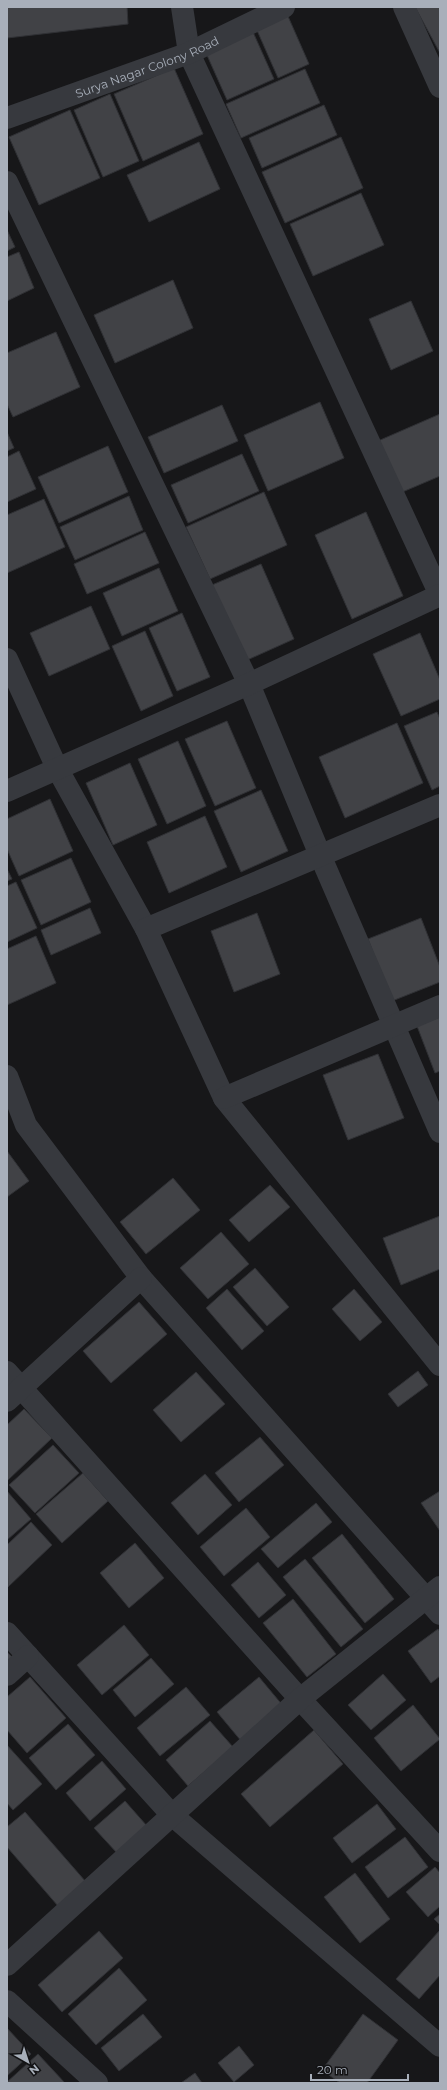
<svg xmlns="http://www.w3.org/2000/svg" width="447" height="2090" font-family="Montserrat,sans-serif">
	<style>
		.building { fill: #414246; stroke: #303135 }
		.lines { fill: none; stroke-linecap: round; stroke-linejoin: round }
		.street { stroke: #37393e; stroke-width: 22 }
		.labels { text-anchor: middle; dominant-baseline: central; stroke-width: 3; stroke-linejoin: round; paint-order: stroke }
		.street-label { font-size: 12px; fill: #a8afba; stroke: #121214 }
	</style>
	<rect width="100%" height="100%" fill="#171719"/>
	<g class="building">
		<path d="M7,7H127L128,24L7,38Z"/>
		<path d="M415,7H440V53Z"/>
		<path d="M287,14L309,64L278,78L256,28Z"/>
		<path d="M253,32L274,79L227,100L206,53Z"/>
		<path d="M174,68L203,134L143,161L114,94Z"/>
		<path d="M305,69L320,103L241,138L226,104Z"/>
		<path d="M110,94L139,161L103,177L74,110Z"/>
		<path d="M324,105L337,135L262,168L249,138Z"/>
		<path d="M70,110L100,178L39,205L9,137Z"/>
		<path d="M341,137L363,188L285,223L262,172Z"/>
		<path d="M199,142L220,189L149,222L127,175Z"/>
		<path d="M361,193L384,245L313,276L290,224Z"/>
		<path d="M7,230L15,247L7,251Z"/>
		<path d="M19,252L34,288L7,301V257Z"/>
		<path d="M173,280L193,328L115,363L94,315Z"/>
		<path d="M411,301L433,351L391,370L369,319Z"/>
		<path d="M56,332L80,387L13,417L7,404V353Z"/>
		<path d="M320,402L344,458L268,491L244,435Z"/>
		<path d="M222,405L238,441L164,473L148,437Z"/>
		<path d="M440,414V476L400,493L378,441Z"/>
		<path d="M7,432L14,448L7,451Z"/>
		<path d="M108,446L128,492L59,523L38,477Z"/>
		<path d="M19,451L36,489L7,502V457Z"/>
		<path d="M242,454L259,491L188,523L171,485Z"/>
		<path d="M264,492L287,545L210,579L186,527Z"/>
		<path d="M129,496L143,530L75,560L60,527Z"/>
		<path d="M44,499L65,547L7,573V515Z"/>
		<path d="M366,512L403,596L352,619L315,535Z"/>
		<path d="M145,532L159,563L87,594L74,564Z"/>
		<path d="M261,564L294,639L245,661L212,585Z"/>
		<path d="M159,568L178,611L122,636L103,593Z"/>
		<path d="M91,606L110,649L49,676L30,633Z"/>
		<path d="M182,613L210,677L177,691L149,628Z"/>
		<path d="M145,631L173,696L141,711L112,646Z"/>
		<path d="M420,633L440,680V699L401,716L373,654Z"/>
		<path d="M437,712L440,719V786L432,790L404,726Z"/>
		<path d="M227,721L256,788L215,806L185,739Z"/>
		<path d="M397,723L423,783L345,818L319,757Z"/>
		<path d="M178,741L206,806L167,824L138,759Z"/>
		<path d="M130,763L157,825L113,845L86,783Z"/>
		<path d="M261,790L288,851L241,872L214,811Z"/>
		<path d="M50,799L73,851L19,876L7,849V819Z"/>
		<path d="M205,816L227,867L169,893L147,842Z"/>
		<path d="M71,858L91,902L41,925L21,880Z"/>
		<path d="M7,869L12,879L7,881Z"/>
		<path d="M16,882L37,928L7,942V886Z"/>
		<path d="M90,908L101,933L51,955L41,930Z"/>
		<path d="M257,913L280,974L234,992L211,931Z"/>
		<path d="M421,918L440,967V982L392,1001L368,939Z"/>
		<path d="M36,936L56,983L7,1005V949Z"/>
		<path d="M440,1017V1071L435,1073L417,1026Z"/>
		<path d="M378,1054L404,1118L348,1140L323,1075Z"/>
		<path d="M7,1151L29,1181L7,1197Z"/>
		<path d="M173,1178L200,1210L146,1254L120,1222Z"/>
		<path d="M270,1185L290,1207L249,1242L229,1220Z"/>
		<path d="M440,1216V1269L401,1285L383,1238Z"/>
		<path d="M221,1232L249,1264L208,1299L180,1268Z"/>
		<path d="M255,1268L289,1307L267,1326L233,1287Z"/>
		<path d="M227,1289L264,1331L242,1350L206,1308Z"/>
		<path d="M354,1289L382,1322L360,1341L332,1309Z"/>
		<path d="M139,1302L167,1334L111,1383L83,1351Z"/>
		<path d="M418,1371L428,1385L398,1407L388,1394Z"/>
		<path d="M196,1372L225,1404L181,1442L153,1410Z"/>
		<path d="M24,1409L52,1438L7,1481V1425Z"/>
		<path d="M260,1437L284,1465L239,1502L215,1473Z"/>
		<path d="M53,1445L79,1473L35,1513L9,1485Z"/>
		<path d="M83,1473L108,1501L62,1543L36,1514Z"/>
		<path d="M205,1474L232,1505L198,1535L171,1503Z"/>
		<path d="M7,1491L31,1519L7,1540Z"/>
		<path d="M440,1491V1531L421,1503Z"/>
		<path d="M316,1503L332,1522L278,1568L261,1549Z"/>
		<path d="M246,1508L270,1537L224,1576L200,1547Z"/>
		<path d="M31,1522L52,1545L8,1587L7,1545Z"/>
		<path d="M342,1534L394,1599L365,1623L312,1558Z"/>
		<path d="M135,1543L164,1578L129,1608L100,1573Z"/>
		<path d="M305,1559L363,1629L341,1647L283,1577Z"/>
		<path d="M258,1562L286,1595L259,1618L231,1585Z"/>
		<path d="M293,1599L336,1654L307,1677L263,1623Z"/>
		<path d="M124,1625L149,1655L102,1695L77,1665Z"/>
		<path d="M438,1629L440,1632V1676L431,1683L408,1651Z"/>
		<path d="M7,1652L12,1657L7,1662Z"/>
		<path d="M151,1658L174,1684L135,1717L113,1690Z"/>
		<path d="M383,1674L406,1700L371,1730L348,1705Z"/>
		<path d="M30,1677L66,1718L27,1753L7,1730V1697Z"/>
		<path d="M259,1677L284,1707L242,1742L217,1712Z"/>
		<path d="M186,1687L210,1715L160,1756L137,1728Z"/>
		<path d="M413,1705L440,1739L401,1771L374,1738Z"/>
		<path d="M210,1721L233,1747L188,1786L166,1760Z"/>
		<path d="M68,1724L95,1755L56,1790L29,1758Z"/>
		<path d="M314,1730L343,1764L270,1827L241,1794Z"/>
		<path d="M7,1745L42,1784L13,1810L7,1803Z"/>
		<path d="M102,1761L126,1789L90,1821L66,1793Z"/>
		<path d="M125,1801L147,1826L117,1853L94,1828Z"/>
		<path d="M377,1804L396,1829L352,1863L333,1838Z"/>
		<path d="M25,1812L86,1882L58,1906L7,1847V1827Z"/>
		<path d="M405,1837L428,1867L388,1898L365,1867Z"/>
		<path d="M435,1867L440,1873V1906L428,1917L406,1892Z"/>
		<path d="M355,1873L390,1919L360,1943L324,1897Z"/>
		<path d="M440,1914V1925L434,1919Z"/>
		<path d="M440,1930V1975L419,1999L396,1979Z"/>
		<path d="M99,1931L123,1958L62,2012L38,1985Z"/>
		<path d="M119,1968L147,2000L96,2045L68,2014Z"/>
		<path d="M143,2014L162,2037L119,2071L101,2048Z"/>
		<path d="M363,2014L398,2040L367,2083H340L322,2070Z"/>
		<path d="M7,2028L31,2054L7,2076Z"/>
		<path d="M239,2046L254,2065L234,2082L218,2063Z"/>
		<path d="M38,2054L65,2083H7V2082Z"/>
		<path d="M195,2073L202,2083H181Z"/>
	</g>
	<g class="lines">
		<g class="street">
			<path d="M182,7L189,53L440,595"/>
			<path d="M404,7L440,87"/>
			<path id="s1" d="M7,118L189,53L284,7"/>
			<path d="M7,182L249,684L320,855L440,1132"/>
			<path d="M7,659L57,768L146,929"/>
			<path d="M7,791L249,684L440,595"/>
			<path d="M440,805L146,929L224,1098L440,1365"/>
			<path d="M7,1076L26,1125L141,1278L440,1614"/>
			<path d="M224,1098L440,1006"/>
			<path d="M7,1372L300,1699L440,1851"/>
			<path d="M7,1401L141,1278"/>
			<path d="M7,1633L172,1815L440,2046"/>
			<path d="M7,1675L28,1656"/>
			<path d="M7,1965L300,1699L440,1587"/>
			<path d="M7,2001L97,2083"/>
		</g>
	</g>
	<g class="labels">
		<g class="street-label">
			<text stroke="none"><textPath href="#s1" startOffset="149">Surya Nagar Colony Road</textPath></text>
		</g>
	</g>
	<rect width="447" height="2090" fill="none" stroke="#a8afba" stroke-width="16"/>
	<g transform="translate(28 2062) rotate(141)" stroke="#121214" stroke-width="3" paint-order="stroke">
	<path d="M0-3L7 15L0 10L-7 15Z" fill="#a8afba"/>
	<text y="-6" font-size="11" font-weight="bold" text-anchor="middle" fill="#a8afba">N</text>
	</g>
	<path d="M311 2074v6h97v-6" fill="none" stroke="#a8afba" stroke-width="2"/>
	<text x="317" y="2074" font-size="12" fill="#a8afba" stroke="#121214" stroke-width="3" paint-order="stroke">20 m</text>
</svg>
